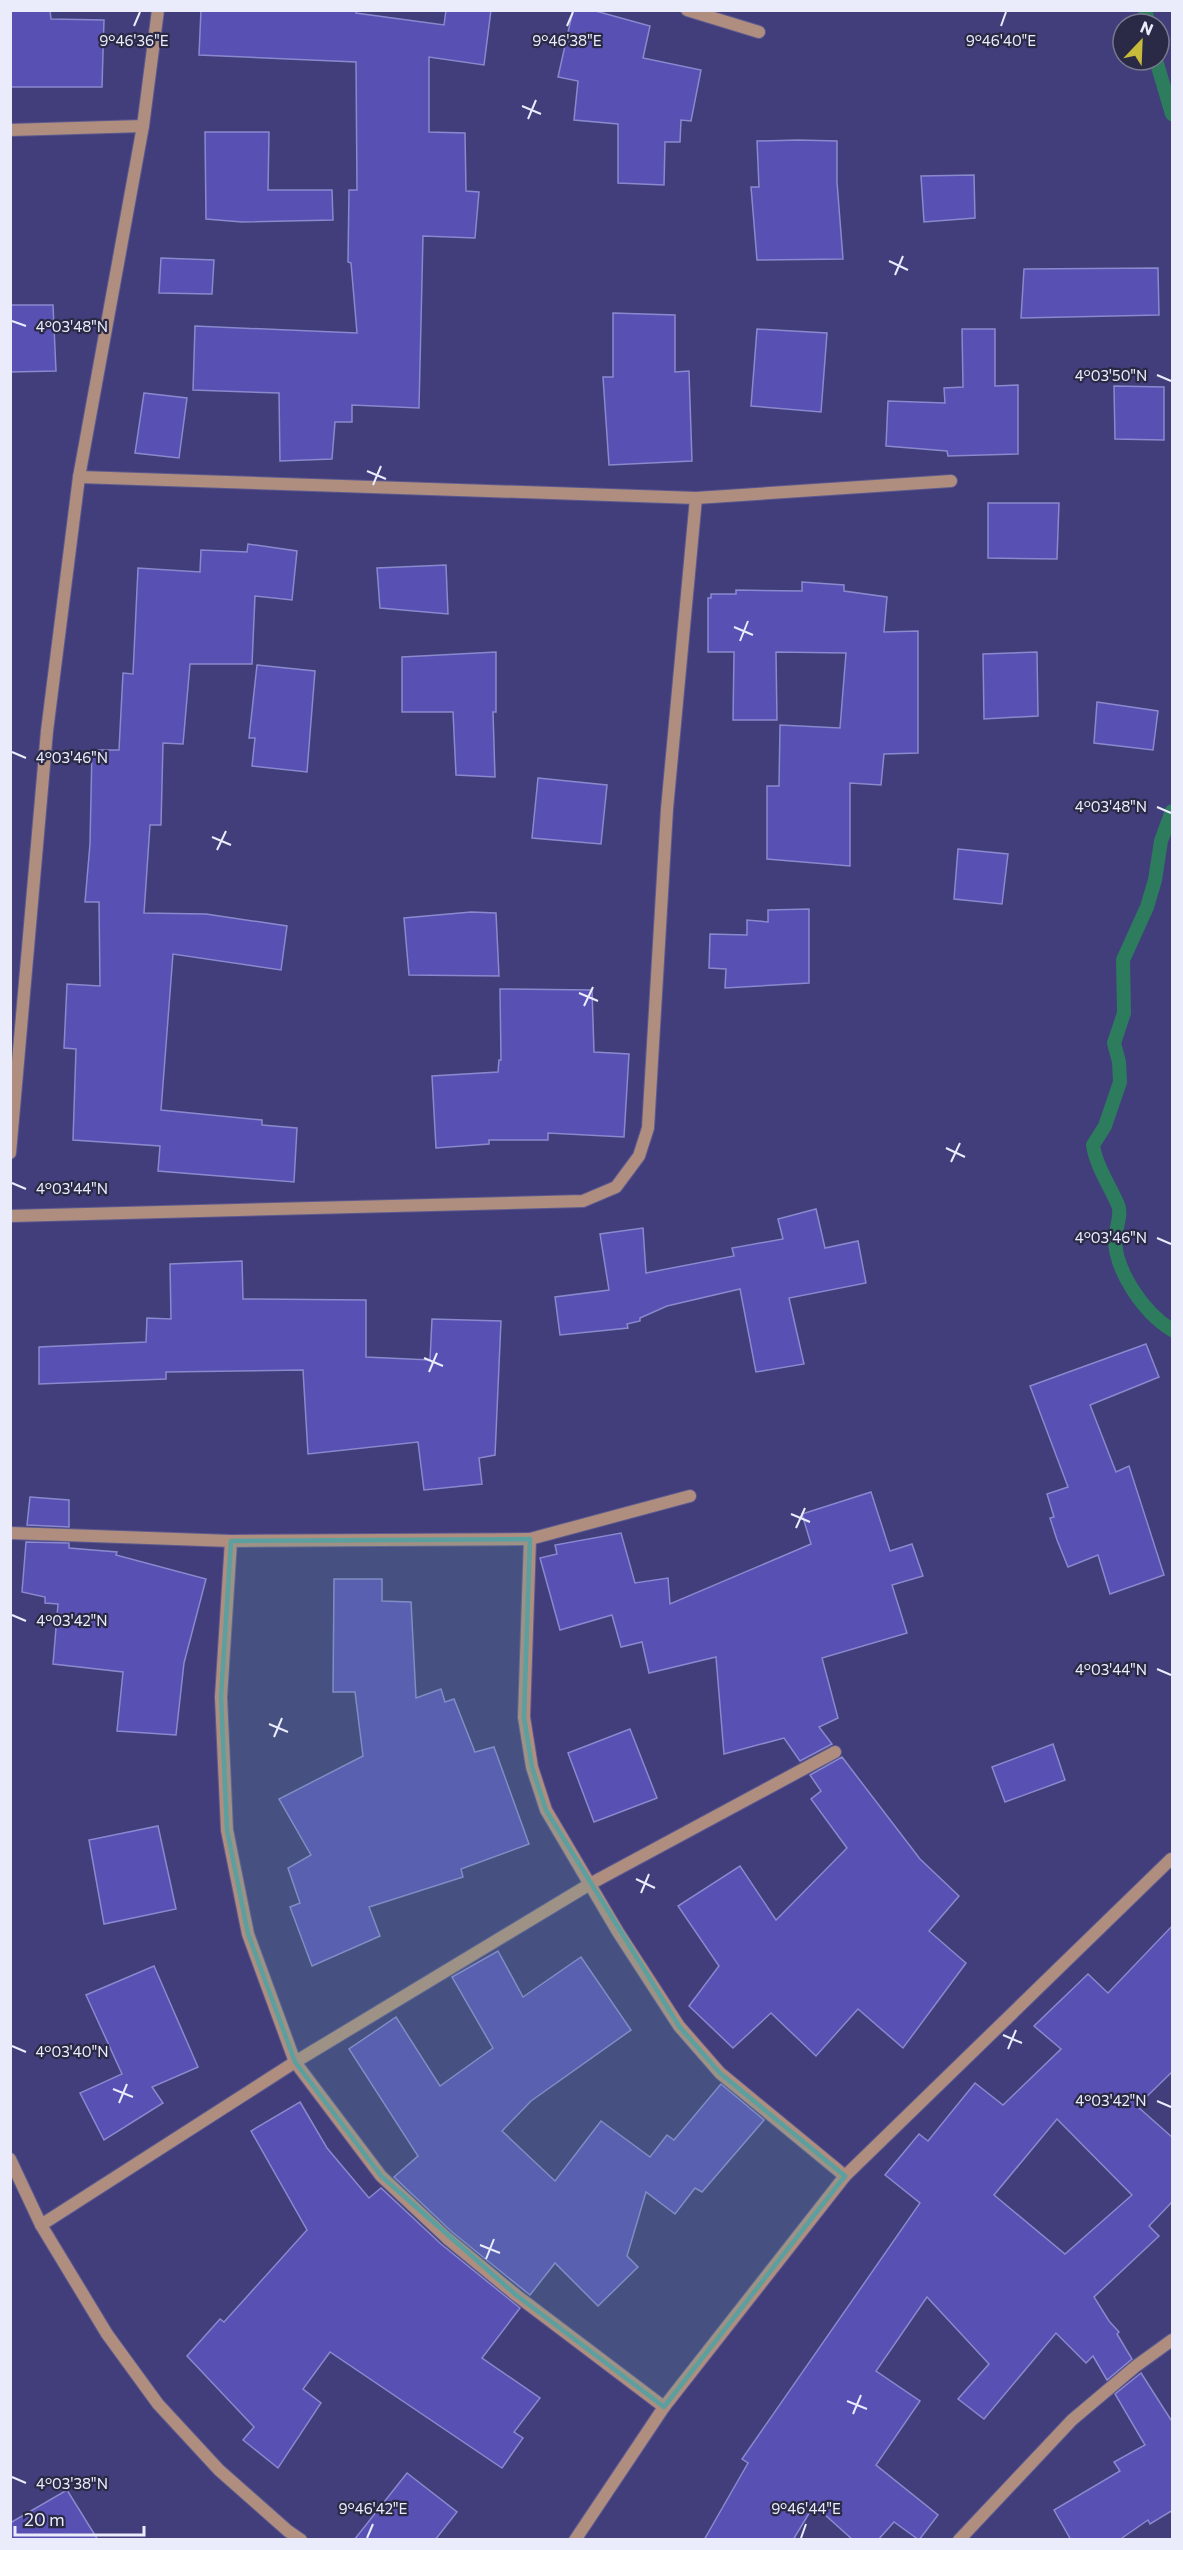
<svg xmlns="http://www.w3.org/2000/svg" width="1183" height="2550" font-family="Commissioner,sans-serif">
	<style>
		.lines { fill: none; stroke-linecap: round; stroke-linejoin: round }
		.stream { stroke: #2d7c5d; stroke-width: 14 }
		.building { fill: #5950b4; stroke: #8a89ce; stroke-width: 1.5; fill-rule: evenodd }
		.street-casing { stroke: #5d5a8f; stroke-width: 14 }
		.street { stroke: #af8e80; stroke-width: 12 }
		.marked { fill: #5c9f9f; fill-opacity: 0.2; stroke: #5c9f9f; stroke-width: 4.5; stroke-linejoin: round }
		.ticks { fill: none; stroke: #ebecfb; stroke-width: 2 }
		.ticks-label { font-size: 15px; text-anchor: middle; fill: #ebecfb; stroke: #2a2a46; stroke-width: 4.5; stroke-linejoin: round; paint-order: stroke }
	</style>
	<rect width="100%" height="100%" fill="#423e7b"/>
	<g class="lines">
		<g class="stream">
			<path d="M1145,10L1149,24"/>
			<path d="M1156,60L1172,114"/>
			<path d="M1172,811L1161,841L1155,880L1147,907L1123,960L1124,1013L1114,1043L1119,1062L1120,1082L1105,1126L1093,1145C1096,1166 1110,1186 1118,1205C1122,1214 1116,1228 1115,1237C1114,1270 1144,1313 1172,1330"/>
		</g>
	</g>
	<g class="building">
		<path d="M10,10H50L51,19L104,20L102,87H10Z"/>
		<path d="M201,10H356V13L444,25L446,10H491L484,65L429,57V132L465,133L466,191L479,192L475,238L423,236L419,408L352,405V422H335L332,459L280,461L279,393L193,390L195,326L357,333L351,263L348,262L349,190H357L356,62L199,55Z"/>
		<path d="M573,10H592L650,26L643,58L701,70L691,121L681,120L680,142H665L664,185L618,183V124L574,120L578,81L558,77Z"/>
		<path d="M205,132H269L268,190H332L333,220L242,222L206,219Z"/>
		<path d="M798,140L837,141V182L843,259L757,260L751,187H759L757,141Z"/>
		<path d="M974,175L975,218L924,222L921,176Z"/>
		<path d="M161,258L214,260L212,294L159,293Z"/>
		<path d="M1158,268L1159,315L1021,318L1024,269Z"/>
		<path d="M10,305H53L56,371L10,372Z"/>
		<path d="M613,313L675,315V372L689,371L692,461L609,465L603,377H613Z"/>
		<path d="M757,329L827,333L821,412L751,406Z"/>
		<path d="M962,329H995V386L1018,385V454L948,456L947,451L886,446L888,401L945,403L944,388L963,387Z"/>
		<path d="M1114,386L1164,387V440L1115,439Z"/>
		<path d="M144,393L187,398L179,458L135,453Z"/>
		<path d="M988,503H1059L1057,559L988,558Z"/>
		<path d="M248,544L297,551L292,600L255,596L252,664H190L183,744L163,743L161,825H150L144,913L206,914L287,926L281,970L173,954L161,1110L262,1120V1125L297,1128L294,1182L158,1171L160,1146L73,1140L76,1049L64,1048L67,984L100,986L99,902H85L90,844L92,750H119L123,673L133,674L138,568L200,572L201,550L247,552Z"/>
		<path d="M446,565L448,614L380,608L377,568Z"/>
		<path d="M802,582L844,585V591L887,597L884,632L918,631V753L884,754L881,785L850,783V866L767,859V786H779L780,725L840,728L846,653L776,652L777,720H733L734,652H708V598H711V594H736V590L802,591Z"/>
		<path d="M496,652V712H493L495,777L456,775L453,712H402V657Z"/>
		<path d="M1037,652L1038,716L984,719L983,654Z"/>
		<path d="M257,665L315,671L307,772L252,766L255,738H249Z"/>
		<path d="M1097,702L1158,711L1153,750L1094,743Z"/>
		<path d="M538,778L607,785L601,844L532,838Z"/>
		<path d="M958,849L1008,854L1002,904L954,899Z"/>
		<path d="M809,909V983L725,988L726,969L709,968L710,934L747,935V920L768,922V910Z"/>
		<path d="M471,912L496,913L499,976L409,975L404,918Z"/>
		<path d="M500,989L592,990L594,1052L629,1054L624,1137L548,1133V1140H489V1144L436,1148L432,1076L498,1072L499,1060H501Z"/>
		<path d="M816,1209L825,1248L858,1241L866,1283L789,1298L804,1364L756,1372L740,1289L667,1306L640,1318V1321L627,1324L628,1328L560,1335L555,1297L609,1290L600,1234L643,1228L646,1273L734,1256L732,1248L783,1239L778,1219Z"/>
		<path d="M242,1261L243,1299L366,1300V1357L430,1360L432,1319L501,1321L495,1455L479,1458L482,1484L424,1490L418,1442L308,1454L303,1370L166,1372V1379L39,1384V1347L146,1342L147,1318L171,1319L170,1264Z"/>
		<path d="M1146,1344L1159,1377L1090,1405L1116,1472L1129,1466L1164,1575L1110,1594L1098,1555L1068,1567L1057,1540L1050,1518L1054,1517L1047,1494L1068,1487L1030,1386Z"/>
		<path d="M871,1492L890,1551L912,1544L923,1576L892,1585L907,1633L822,1658L838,1718L819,1727L832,1744L800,1761L784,1738L724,1754L716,1657L649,1673L642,1642L621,1647L612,1615L560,1630L540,1558L557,1554L555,1545L621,1533L635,1583L668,1578L670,1604L811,1544L802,1514Z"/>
		<path d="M30,1497L69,1500V1527L27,1525Z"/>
		<path d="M26,1542L69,1543V1548L117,1552L116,1555L206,1579L184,1663L176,1735L117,1731L123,1672L53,1664L58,1604L45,1603V1597L22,1592Z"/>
		<path d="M334,1579H382V1601L411,1602L416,1698L441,1689L445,1702L454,1699L475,1752L494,1747L529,1844L461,1869L463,1877L369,1907L380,1936L312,1966L290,1907L300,1903L288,1868L311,1855L279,1799L363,1756L355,1692H333Z"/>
		<path d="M630,1729L657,1798L594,1822L568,1753Z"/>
		<path d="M1053,1744L1065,1780L1005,1802L992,1767Z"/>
		<path d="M842,1757L920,1859L959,1896L929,1931L966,1963L903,2048L858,2009L816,2056L771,2013L733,2048L689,2006L719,1966L678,1906L740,1866L776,1920L847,1848L811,1799L821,1791L810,1775Z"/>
		<path d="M158,1826L176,1909L104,1924L89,1840Z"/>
		<path d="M1173,1925V2071L1137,2106L1173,2138V2201L1149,2226L1159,2236L1094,2297L1109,2321L1119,2332L1117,2334L1132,2359L1107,2380L1093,2356L1086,2363L1056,2333L984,2419L958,2399L989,2364L927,2297L876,2371L920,2401L876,2465L938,2515L919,2540L894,2522L878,2540H853L814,2505L793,2540H704L748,2463L742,2459L920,2203L885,2175L919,2134L928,2141L975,2083L1003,2105L1061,2049L1034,2026L1088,1974L1108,1993ZM1057,2119L1132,2195L1065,2254L994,2195Z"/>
		<path d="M498,1951L523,1997L581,1957L631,2030L531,2101L502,2131L555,2181L601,2121L650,2157L667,2135L674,2140L721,2084L764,2120L702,2192L695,2188L675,2214L646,2192L627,2256L638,2267L598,2306L555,2263L530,2295L452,2232L394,2177L418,2156L349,2049L396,2017L440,2086L493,2048L452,1977Z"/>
		<path d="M154,1966L198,2067L152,2087L163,2103L104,2140L80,2093L122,2074L86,1995Z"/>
		<path d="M300,2102L327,2148L369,2198L381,2188L441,2244L520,2308L482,2358L540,2398L514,2432L523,2438L502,2468L330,2352L303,2389L321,2403L278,2468L243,2440L254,2427L187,2356L220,2319L224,2322L307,2230L251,2131Z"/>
		<path d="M1141,2373L1173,2423V2510L1150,2524L1148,2520L1119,2540H1071L1054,2510L1120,2471L1114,2462L1145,2445L1115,2394Z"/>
		<path d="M407,2473L457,2512L435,2540H354Z"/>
		<path d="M67,2490L98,2540H10V2523Z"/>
	</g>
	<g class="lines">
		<defs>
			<g id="street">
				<path d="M687,10L759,32"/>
				<path d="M10,130L143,126"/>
				<path d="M79,477L696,498L951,481"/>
				<path d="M10,1153L47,731L79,477L143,126L158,10"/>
				<path d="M10,1216L583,1201L616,1187L639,1156L648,1128L667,809L696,498"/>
				<path d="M690,1496L530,1539L524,1717L532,1767L546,1810L618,1932L679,2026L720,2073L845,2176"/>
				<path d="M10,1533L231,1541L530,1539"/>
				<path d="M231,1541L221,1697L227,1830L248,1934L295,2062L381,2176L447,2238L516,2295L664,2407"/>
				<path d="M10,2159L41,2225L107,2334L158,2404L219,2470L288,2531L301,2540"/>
				<path d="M41,2225L295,2062L590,1884L835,1752"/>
				<path d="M575,2540L664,2407L845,2176L1171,1859"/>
				<path d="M959,2540L1072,2420L1136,2366L1172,2340"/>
			</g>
		</defs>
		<use href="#street" class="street-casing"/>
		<use href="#street" class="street"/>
	</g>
	<path class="marked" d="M530,1539L524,1717L532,1767L546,1810L679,2026L720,2073L845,2176L664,2407L516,2295L381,2176L295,2062L248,1934L227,1830L221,1697L231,1541Z"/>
	<path class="ticks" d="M134,26L140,12M567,26L573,12M1001,26L1006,12M522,106L541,114M528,119L536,100M889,261L908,270M895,275L903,256M12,321L26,326M1157,375L1171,381M367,471L386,479M373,485L381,466M734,627L753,635M740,641L748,621M12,752L26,758M1157,807L1171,813M212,837L231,845M217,850L226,831M579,993L598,1001M584,1006L593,987M946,1148L965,1157M951,1162L960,1143M12,1183L26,1189M1157,1238L1171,1244M424,1358L443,1366M429,1372L437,1353M791,1514L810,1522M796,1528L805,1508M12,1615L26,1621M1157,1669L1171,1675M269,1724L288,1732M274,1737L282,1718M636,1879L655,1888M641,1893L649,1874M1003,2035L1022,2043M12,2046L26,2052M1008,2049L1016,2030M113,2089L133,2097M1157,2101L1171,2107M119,2103L127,2084M480,2245L500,2253M486,2259L494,2239M847,2401L867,2409M853,2414L861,2395M12,2477L26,2483M367,2538L373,2524M801,2538L806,2524"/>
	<g class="ticks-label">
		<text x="134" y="46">9°46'36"E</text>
		<text x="567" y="46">9°46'38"E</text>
		<text x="1001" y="46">9°46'40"E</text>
		<text x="72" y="332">4°03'48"N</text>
		<text x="1111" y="381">4°03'50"N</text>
		<text x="72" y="763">4°03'46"N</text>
		<text x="1111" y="812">4°03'48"N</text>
		<text x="72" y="1194">4°03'44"N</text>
		<text x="1111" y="1243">4°03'46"N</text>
		<text x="72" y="1626">4°03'42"N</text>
		<text x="1111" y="1675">4°03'44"N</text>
		<text x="72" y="2057">4°03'40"N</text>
		<text x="1111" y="2106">4°03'42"N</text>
		<text x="72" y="2489">4°03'38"N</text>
		<text x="373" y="2514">9°46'42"E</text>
		<text x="806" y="2514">9°46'44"E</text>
	</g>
	<rect width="1183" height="2550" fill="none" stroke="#ebecfb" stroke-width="24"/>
	<g transform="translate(1141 42) rotate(23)"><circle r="28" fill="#2a2a46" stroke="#77788e" stroke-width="1.5"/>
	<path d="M0-4.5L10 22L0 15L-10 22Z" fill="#c8bb3b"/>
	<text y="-9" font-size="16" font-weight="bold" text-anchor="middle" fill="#ebecfb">N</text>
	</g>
	<path d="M15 2526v9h129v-9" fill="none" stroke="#ebecfb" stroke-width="3"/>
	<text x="24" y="2526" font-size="18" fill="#ebecfb" stroke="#2a2a46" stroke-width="4.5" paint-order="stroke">20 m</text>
</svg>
